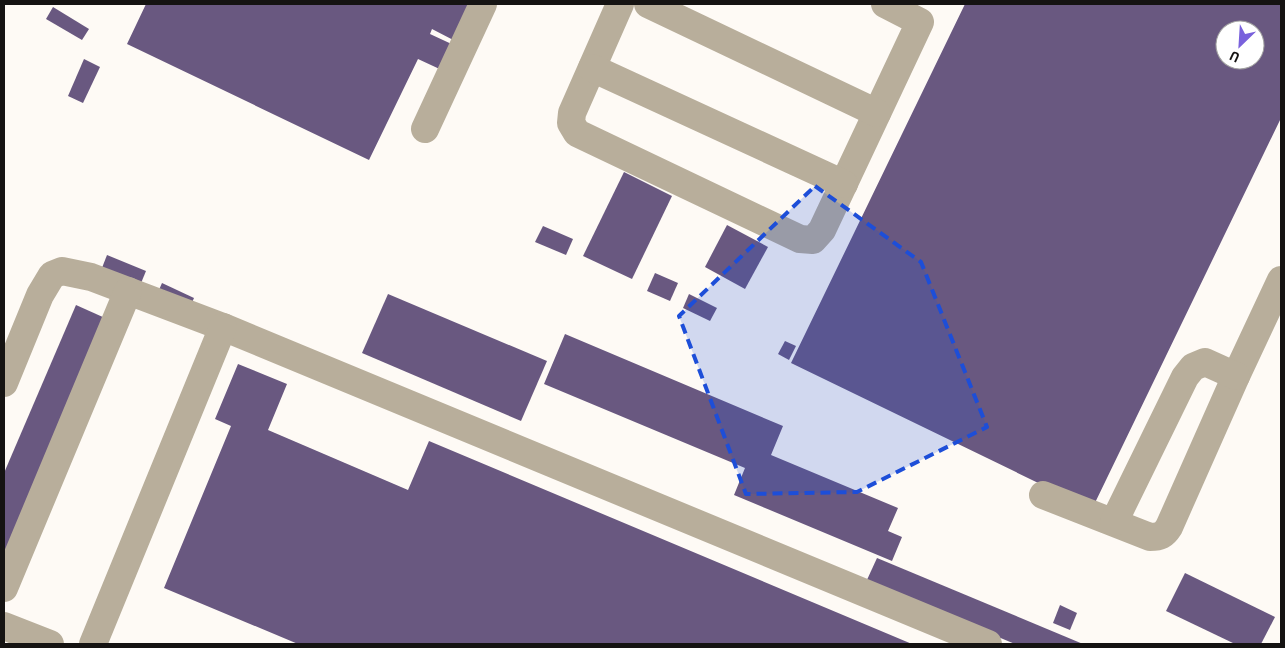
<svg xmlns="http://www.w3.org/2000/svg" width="1285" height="648" font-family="'Titillium Web',sans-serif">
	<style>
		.building { fill: #695880; fill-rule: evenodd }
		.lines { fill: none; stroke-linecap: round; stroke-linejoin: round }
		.minor { stroke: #b8ae9b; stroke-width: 28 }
		.marked { fill: #1d4ed8; fill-opacity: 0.2; stroke: #1d4ed8; stroke-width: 4; stroke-dasharray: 10 6; stroke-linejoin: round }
	</style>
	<rect width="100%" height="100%" fill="#fefaf5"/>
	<g class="building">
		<path d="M146,4H478L459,43L432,29L430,34L458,47L446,72L418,59L369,160L127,44Z"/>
		<path d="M965,4H1281V118L1092,509L791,363ZM1225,30H1255V60H1225Z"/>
		<path d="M53,7L89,29L82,40L46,19Z"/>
		<path d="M84,59L100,67L83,103L68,96Z"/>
		<path d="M624,172L672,196L632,279L583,256Z"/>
		<path d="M727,225L768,247L745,289L705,267Z"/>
		<path d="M543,226L573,239L566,255L535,242Z"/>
		<path d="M107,255L146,271L139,288L100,273Z"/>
		<path d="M655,273L678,283L670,301L647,291Z"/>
		<path d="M162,283L194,298L190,307L158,292Z"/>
		<path d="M388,294L547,361L521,421L362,353Z"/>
		<path d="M689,294L717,308L710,321L683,308Z"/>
		<path d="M76,305L105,318L4,554V473Z"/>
		<path d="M565,334L783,426L771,455L898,508L888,531L902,537L892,561L734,495L745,468L544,384Z"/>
		<path d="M785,341L796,346L789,360L778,354Z"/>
		<path d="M238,364L287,384L268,430L408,490L429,441L912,644H298L164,588L231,426L215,419Z"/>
		<path d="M877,558L1083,644H1015L866,582Z"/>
		<path d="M1185,573L1275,617L1261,644H1235L1166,611Z"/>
		<path d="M1060,605L1077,613L1070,630L1053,623Z"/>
	</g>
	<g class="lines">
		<g class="minor">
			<path d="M620,4L572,113L571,123L577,133L800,239L813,240L822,230L920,22L885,4"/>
			<path d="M648,4L877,113"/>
			<path d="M592,68L844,184"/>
			<path d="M425,129L483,4"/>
			<path d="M4,383L40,295L52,275L62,271L91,277L223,327L988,644"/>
			<path d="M1043,495L1150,537C1160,537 1164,535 1169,527L1236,376L1281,280"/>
			<path d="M1114,522L1185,377L1193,367L1205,362L1236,376"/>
			<path d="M4,588L128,291"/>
			<path d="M4,626L50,644"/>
			<path d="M93,644L223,327"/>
		</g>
	</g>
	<path class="marked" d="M815,186L921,262L987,427L857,492L746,494L679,316Z"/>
	<rect width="1285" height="648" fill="none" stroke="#151312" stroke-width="10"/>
	<g transform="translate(1240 45) rotate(205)"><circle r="24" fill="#ffffff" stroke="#a1a1a0"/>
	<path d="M0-4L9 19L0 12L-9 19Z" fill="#7961dc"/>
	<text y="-8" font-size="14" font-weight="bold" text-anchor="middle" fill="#151312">U</text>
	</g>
</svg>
